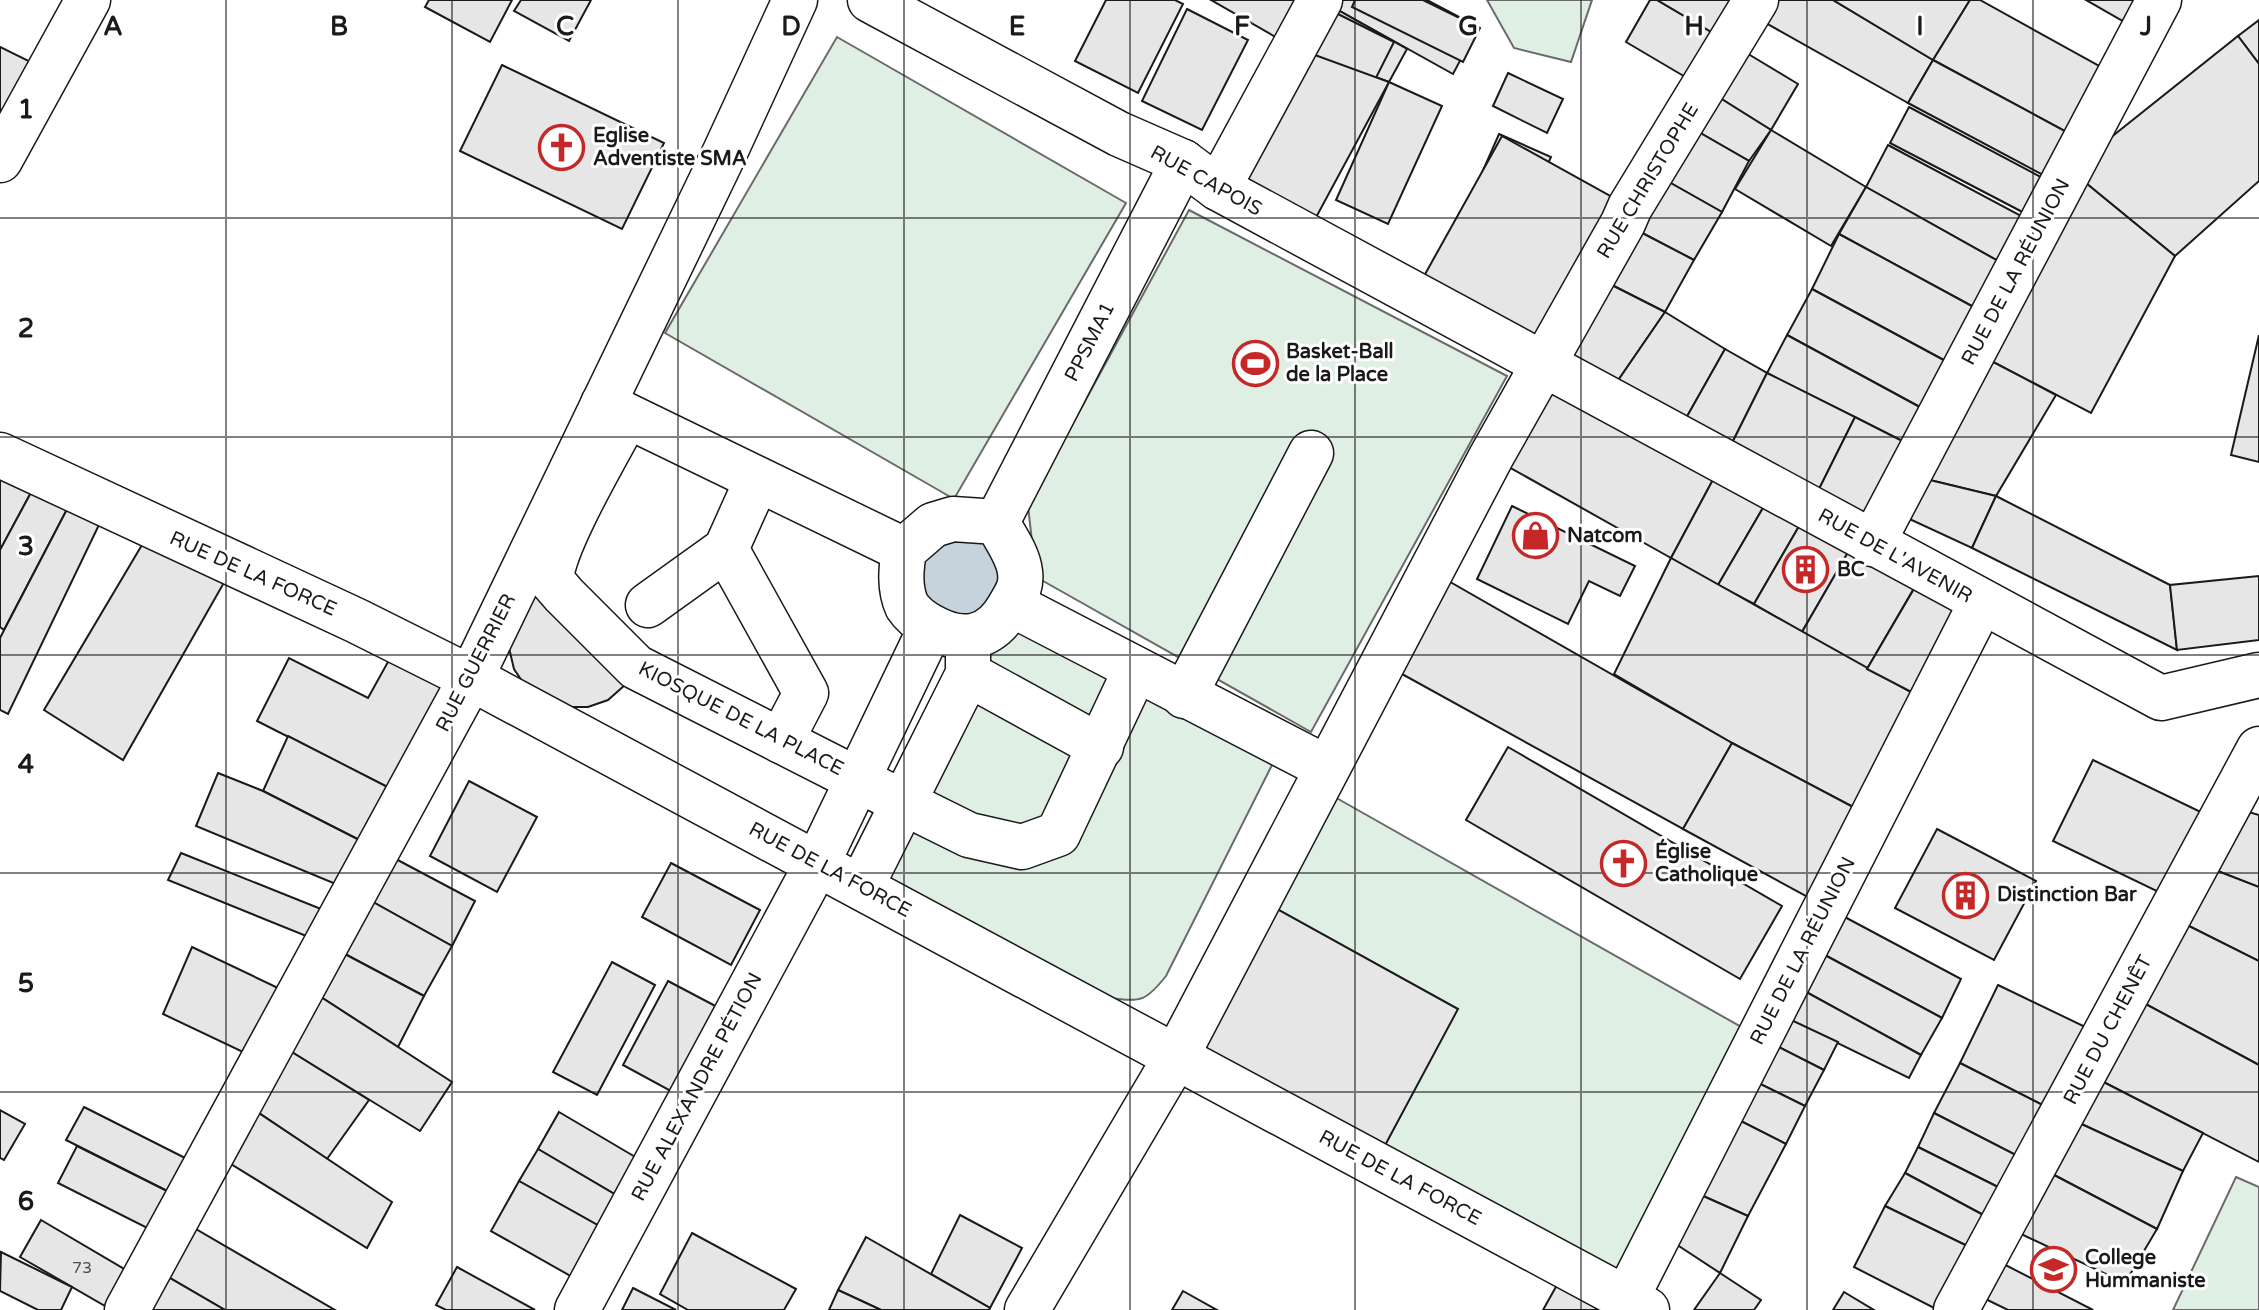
<svg xmlns="http://www.w3.org/2000/svg" width="2259" height="1310" font-family="'Varela Round',sans-serif">
	<style>
		.green { fill: #e0efe3; stroke: #6a6a6a; stroke-width: 2 }
		.water { fill: #c6d2dc; stroke: #6a6a6a; stroke-width: 2 }
		.building { fill: #e6e6e6; stroke: #1a1a1a; stroke-width: 2 }
		.lines { fill: none; stroke-linecap: round; stroke-linejoin: round }
		.minor-casing { stroke: #1a1a1a; stroke-width: 47 }
		.major-casing { stroke: #1a1a1a; stroke-width: 47 }
		.minor { stroke: #fff; stroke-width: 44 }
		.major { stroke: #fff; stroke-width: 44 }
		.grid { fill: none; stroke: #1a1a1a; stroke-width: 2; stroke-opacity: 0.55 }
		.labels { text-anchor: middle; dominant-baseline: central; stroke-width: 6; stroke-linejoin: round; paint-order: stroke }
		.number-label { font-size: 16px; fill: #4d4d4d }
		.poi-label { font-size: 20px; font-weight: bold; fill: #1a1a1a; stroke: #fff; text-anchor: start }
		.street-label { font-size: 20px; fill: #1a1a1a; stroke: #fff }
		.grid-label { font-size: 26px; text-anchor: middle; font-weight: bold; fill: #1a1a1a; stroke: #fff; stroke-width: 6; stroke-linejoin: round; paint-order: stroke }
	</style>
	<rect width="100%" height="100%" fill="#fff"/>
	<g class="green">
		<path d="M1487,0H1592L1571,62L1514,48Z"/>
		<path d="M837,37L1126,203L954,499L665,333Z"/>
		<path d="M1189,210L1507,376L1311,732L1036,577L1028,506Z"/>
		<path d="M1010,621L1274,761L1166,976C1147,1000 1141,1003 1111,998L849,860L943,676Z"/>
		<path d="M1317,787L1759,1037L1626,1299L1375,1164L1457,1009L1259,899Z"/>
		<path d="M2236,1177L2259,1187V1310H2173Z"/>
	</g>
	<path class="water" d="M997,522L1011,604L931,627L904,550Z"/>
	<g class="building">
		<path d="M429,0H512L490,42L425,7Z"/>
		<path d="M521,0H591L569,41L514,11Z"/>
		<path d="M1106,0H1175L1183,4L1138,93L1075,61Z"/>
		<path d="M1211,0H1320L1293,47Z"/>
		<path d="M1320,0H1427L1478,27L1453,74Z"/>
		<path d="M1320,0L1407,49L1389,82L1293,47Z"/>
		<path d="M1355,0H1423L1480,28L1463,62L1352,7Z"/>
		<path d="M1650,0H1657L1730,43L1704,88L1626,42Z"/>
		<path d="M1657,0H1756L1730,43Z"/>
		<path d="M1756,0H1833L1933,60L1908,103L1748,13Z"/>
		<path d="M1833,0H1970L1933,60Z"/>
		<path d="M1970,0H1980L2119,77L2085,142L1933,60Z"/>
		<path d="M2086,0H2159L2142,32Z"/>
		<path d="M1187,9L1248,40L1202,130L1142,101Z"/>
		<path d="M1330,10L1394,42L1321,187L1258,156Z"/>
		<path d="M2259,20V64L2238,36Z"/>
		<path d="M2238,36L2259,64V181L2175,256L2070,170Z"/>
		<path d="M1730,43L1798,84L1771,130L1704,88Z"/>
		<path d="M0,47L49,71L0,129Z"/>
		<path d="M1293,47L1389,82L1306,236L1218,188Z"/>
		<path d="M1933,60L2085,142L2062,185L1908,103Z"/>
		<path d="M502,65L664,143L622,229L460,151Z"/>
		<path d="M1508,73L1563,99L1547,133L1493,106Z"/>
		<path d="M1389,82L1442,106L1388,224L1336,200Z"/>
		<path d="M1704,88L1771,130L1749,161L1683,123Z"/>
		<path d="M1909,107L2052,183L2034,218L1890,143Z"/>
		<path d="M1683,123L1749,161L1722,212L1653,173Z"/>
		<path d="M1771,130L1866,187L1831,246L1735,189Z"/>
		<path d="M1499,134L1551,157L1499,273L1448,250Z"/>
		<path d="M1502,136L1630,207L1542,363L1414,294Z"/>
		<path d="M1888,145L2040,226L2016,271L1866,187Z"/>
		<path d="M2070,170L2175,256L2091,413L1974,352Z"/>
		<path d="M1653,173L1722,212L1694,260L1623,223Z"/>
		<path d="M1866,187L2016,271L1992,317L1839,234Z"/>
		<path d="M1623,223L1694,260L1665,312L1592,275Z"/>
		<path d="M1839,234L1992,317L1964,371L1812,289Z"/>
		<path d="M1592,275L1665,312L1606,398L1542,363Z"/>
		<path d="M1812,289L1964,371L1940,418L1787,335Z"/>
		<path d="M1665,312L1725,349L1676,436L1606,398Z"/>
		<path d="M1787,335L1940,418L1922,451L1767,373Z"/>
		<path d="M2259,335V462L2231,455Z"/>
		<path d="M1725,349L1767,373L1723,461L1676,436Z"/>
		<path d="M1974,352L2056,395L1996,496L1909,475Z"/>
		<path d="M1542,363L1723,461L1671,558L1491,457Z"/>
		<path d="M1767,373L1855,417L1809,509L1723,461Z"/>
		<path d="M1855,417L1922,451L1872,544L1809,509Z"/>
		<path d="M0,455L41,474L0,550Z"/>
		<path d="M1723,461L1774,489L1718,585L1671,558Z"/>
		<path d="M41,474L76,492L4,630L0,627V550Z"/>
		<path d="M1909,475L1996,496L1972,548L1890,510Z"/>
		<path d="M1774,489L1809,509L1754,604L1718,585Z"/>
		<path d="M76,492L109,504L8,714L0,710V638Z"/>
		<path d="M1996,496L2170,585L2177,650L1972,548Z"/>
		<path d="M1512,506L1635,566L1620,596L1589,581L1568,624L1477,579Z"/>
		<path d="M1809,509L1858,535L1802,632L1754,604Z"/>
		<path d="M152,528L234,565L123,760L44,710Z"/>
		<path d="M1858,535L1924,571L1867,669L1802,632Z"/>
		<path d="M1671,558L1930,703L1872,817L1732,743L1614,674Z"/>
		<path d="M1431,571L1732,743L1683,829L1382,663Z"/>
		<path d="M2259,576V640L2177,650L2170,585Z"/>
		<path d="M1918,582L1967,609L1919,696L1867,669Z"/>
		<path d="M533,590L625,685L608,700L588,707H565L526,687L514,669L509,648Z"/>
		<path d="M399,642L471,678L407,797L257,721L289,658L368,698Z"/>
		<path d="M288,736L407,797L377,849L263,791Z"/>
		<path d="M1732,743L1872,817L1826,907L1683,829Z"/>
		<path d="M1508,747L1782,906L1740,979L1466,820Z"/>
		<path d="M2093,760L2209,816L2169,897L2053,841Z"/>
		<path d="M218,773L263,791L377,849L355,892L196,826Z"/>
		<path d="M469,781L537,817L497,892L430,856Z"/>
		<path d="M2228,806L2259,815V887L2197,863Z"/>
		<path d="M1937,829L2036,881L1994,960L1895,908Z"/>
		<path d="M377,849L475,901L452,946L355,892Z"/>
		<path d="M181,853L341,917L326,944L168,880Z"/>
		<path d="M671,863L760,910L731,965L642,917Z"/>
		<path d="M2197,863L2259,887V961L2169,916Z"/>
		<path d="M355,892L452,946L424,996L326,944Z"/>
		<path d="M1259,899L1458,1009L1375,1164L1176,1057Z"/>
		<path d="M1826,907L1961,979L1942,1018L1808,946Z"/>
		<path d="M2169,916L2259,961V1065L2127,994Z"/>
		<path d="M326,944L424,996L398,1047L304,986Z"/>
		<path d="M1808,946L1942,1018L1921,1055L1788,982Z"/>
		<path d="M192,947L297,997L262,1061L163,1014Z"/>
		<path d="M612,962L655,985L597,1095L553,1072Z"/>
		<path d="M668,981L723,1010L678,1095L623,1065Z"/>
		<path d="M1788,982L1921,1055L1909,1078L1772,1011Z"/>
		<path d="M1998,985L2104,1036L2062,1115L1960,1063Z"/>
		<path d="M304,986L452,1082L420,1131L274,1041Z"/>
		<path d="M2127,994L2259,1065V1162L2084,1072Z"/>
		<path d="M1772,1011L1838,1042L1824,1070L1759,1037Z"/>
		<path d="M1759,1037L1824,1070L1805,1106L1740,1074Z"/>
		<path d="M274,1041L369,1100L327,1159L241,1101Z"/>
		<path d="M1960,1063L2062,1115L2035,1165L1934,1113Z"/>
		<path d="M2084,1072L2203,1133L2183,1171L2062,1115Z"/>
		<path d="M1740,1074L1805,1106L1786,1144L1721,1111Z"/>
		<path d="M241,1101L392,1202L367,1248L213,1153Z"/>
		<path d="M84,1107L205,1168L187,1201L66,1140Z"/>
		<path d="M0,1110L25,1124L4,1160L0,1158Z"/>
		<path d="M1721,1111L1786,1144L1748,1216L1683,1187Z"/>
		<path d="M559,1112L654,1168L633,1205L538,1149Z"/>
		<path d="M1934,1113L2035,1165L2018,1197L1918,1147Z"/>
		<path d="M2062,1115L2183,1171L2157,1229L2035,1165Z"/>
		<path d="M77,1146L187,1201L167,1238L58,1183Z"/>
		<path d="M1918,1147L2018,1197L2002,1225L1905,1173Z"/>
		<path d="M538,1149L633,1205L617,1236L519,1181Z"/>
		<path d="M2035,1165L2157,1229L2125,1283L2002,1225Z"/>
		<path d="M1905,1173L2002,1225L1986,1255L1885,1206Z"/>
		<path d="M519,1181L617,1236L590,1287L491,1231Z"/>
		<path d="M1683,1187L1748,1216L1720,1273L1659,1233Z"/>
		<path d="M1885,1206L1986,1255L1938,1310L1854,1267Z"/>
		<path d="M960,1215L1022,1248L990,1308L931,1274Z"/>
		<path d="M177,1218L335,1310H225L151,1267Z"/>
		<path d="M41,1220L143,1280L112,1310L20,1257Z"/>
		<path d="M692,1233L796,1289L784,1310H688L660,1294Z"/>
		<path d="M866,1237L990,1308L989,1310H881L838,1290Z"/>
		<path d="M1,1252L72,1287L61,1310H38L0,1291Z"/>
		<path d="M1986,1255L2093,1310H2008L1967,1290Z"/>
		<path d="M151,1267L225,1310H127Z"/>
		<path d="M457,1267L535,1310H446L436,1305Z"/>
		<path d="M1567,1267L1646,1310H1543Z"/>
		<path d="M1720,1273L1761,1300L1754,1310H1694Z"/>
		<path d="M633,1288L676,1310H622Z"/>
		<path d="M838,1290L881,1310H829Z"/>
		<path d="M1183,1291L1217,1310H1172Z"/>
		<path d="M1844,1292L1874,1310H1833Z"/>
	</g>
	<g class="lines">
		<defs>
			<g id="minor">
				<path d="M0,160L88,0"/>
				<path d="M1218,188L1320,0"/>
				<path d="M603,404L904,550"/>
				<path d="M627,416C608,452 553,544 551,580L564,595L636,667L858,780L969,835L1022,847L1058,834L1135,671"/>
				<path d="M0,455L357,621L471,678L127,1310"/>
				<path d="M953,519L997,522C1005,538 1018,554 1020,572C1022,587 1016,595 1009,607C990,640 962,644 930,626C921,621 913,615 907,606C899,588 901,569 904,550L933,525Z"/>
				<path d="M997,522L1183,162"/>
				<path d="M1872,544L2159,0"/>
				<path d="M726,549L806,693L781,741"/>
				<path d="M1011,604L1327,768"/>
				<path d="M648,605L726,549L757,480"/>
				<path d="M968,674L1101,747"/>
				<path d="M1184,696L1311,453"/>
				<path d="M861,887L968,674V637"/>
				<path d="M1626,1299L1981,603"/>
				<path d="M577,1310L817,864L931,627"/>
				<path d="M1027,1310L1176,1057L1491,457L1623,223L1630,207L1756,0"/>
				<path d="M1956,1310L2259,749"/>
			</g>
			<g id="major">
				<path d="M795,0L725,152L471,678L1647,1310"/>
				<path d="M870,0L1119,134L1183,162L1218,188L2161,698L2259,675"/>
			</g>
		</defs>
		<use href="#minor" class="minor-casing"/>
		<use href="#major" class="major-casing"/>
		<use href="#minor" class="minor"/>
		<use href="#major" class="major"/>
	</g>
	<path class="grid" d="M226,0V1310M452,0V1310M678,0V1310M904,0V1310M1130,0V1310M1355,0V1310M1581,0V1310M1807,0V1310M2033,0V1310M0,218H2259M0,437H2259M0,655H2259M0,873H2259M0,1092H2259"/>
	<defs>
		<symbol id="church-ring" viewBox="-11 -11 22 22"><circle r="9.5" fill="#fff" stroke="#c62828" stroke-width="1.5"/><path d="M-1.2-6h2.4v3.5h3.3v2.4h-3.3V6h-2.4V-.1h-3.3v-2.4h3.3Z" fill="#c62828"/></symbol>
		<symbol id="stadium-ring" viewBox="-11 -11 22 22"><circle r="9.5" fill="#fff" stroke="#c62828" stroke-width="1.5"/><path d="M0-5a6.5 5 0 1 0 0 10a6.5 5 0 1 0 0-10ZM-3.5-1.8h7v3.6h-7Z" fill="#c62828"/></symbol>
		<symbol id="shop-ring" viewBox="-11 -11 22 22"><circle r="9.5" fill="#fff" stroke="#c62828" stroke-width="1.5"/><path d="M-5-2.5h2.3a2.7 3.5 0 0 1 5.4 0H5L5.5 6h-11ZM-1.5-2.5h3a1.5 2.3 0 0 0-3 0Z" fill="#c62828"/></symbol>
		<symbol id="building-ring" viewBox="-11 -11 22 22"><circle r="9.5" fill="#fff" stroke="#c62828" stroke-width="1.5"/><path d="M-4-6H4V6H1V3H-1V6H-4ZM-2.5-4.3h1.7v1.8h-1.7ZM.8-4.3h1.7v1.8H.8ZM-2.5-1h1.7V.8h-1.7ZM.8-1h1.7V.8H.8Z" fill="#c62828"/></symbol>
		<symbol id="school-ring" viewBox="-11 -11 22 22"><circle r="9.5" fill="#fff" stroke="#c62828" stroke-width="1.5"/><path d="M0-5L7-2L0 1L-7-2ZM-4 1L0 2.5L4 1V4Q0 6-4 4Z" fill="#c62828"/></symbol>
	</defs>
	<g fill-rule="evenodd">
		<use href="#church-ring" x="536" y="122" width="51" height="51"/>
		<use href="#stadium-ring" x="1230" y="338" width="51" height="51"/>
		<use href="#shop-ring" x="1510" y="510" width="51" height="51"/>
		<use href="#building-ring" x="1780" y="544" width="51" height="51"/>
		<use href="#church-ring" x="1598" y="838" width="51" height="51"/>
		<use href="#building-ring" x="1940" y="870" width="51" height="51"/>
		<use href="#school-ring" x="2028" y="1244" width="51" height="51"/>
	</g>
	<g class="labels">
		<g class="number-label">
			<text x="82" y="1268">73</text>
		</g>
		<g class="poi-label">
			<text x="593" y="136">Eglise<tspan x="593" dy="23">Adventiste SMA</tspan></text>
			<text x="1286" y="352">Basket-Ball<tspan x="1286" dy="23">de la Place</tspan></text>
			<text x="1567" y="536">Natcom</text>
			<text x="1837" y="570">BC</text>
			<text x="1655" y="852">Église<tspan x="1655" dy="23">Catholique</tspan></text>
			<text x="1997" y="895">Distinction Bar</text>
			<text x="2085" y="1258">College<tspan x="2085" dy="23">Hummaniste</tspan></text>
		</g>
		<g class="street-label">
			<text transform="translate(1206 181) rotate(29)">RUE CAPOIS</text>
			<text transform="translate(1648 181) rotate(-59)">RUE CHRISTOPHE</text>
			<text transform="translate(2016 272) rotate(-62)">RUE DE LA RÉUNION</text>
			<text transform="translate(1090 342) rotate(-63)">PPSMA1</text>
			<text transform="translate(1895 556) rotate(29)">RUE DE L'AVENIR</text>
			<text transform="translate(253 574) rotate(24)">RUE DE LA FORCE</text>
			<text transform="translate(476 663) rotate(-63)">RUE GUERRIER</text>
			<text transform="translate(741 719) rotate(27)">KIOSQUE DE LA PLACE</text>
			<text transform="translate(830 870) rotate(28)">RUE DE LA FORCE</text>
			<text transform="translate(1803 951) rotate(-63)">RUE DE LA RÉUNION</text>
			<text transform="translate(2108 1030) rotate(-62)">RUE DU CHENÊT</text>
			<text transform="translate(697 1087) rotate(-62)">RUE ALEXANDRE PÉTION</text>
			<text transform="translate(1400 1178) rotate(28)">RUE DE LA FORCE</text>
		</g>
	</g>
	<g class="grid-label">
		<text x="113" y="35">A</text>
		<text x="339" y="35">B</text>
		<text x="565" y="35">C</text>
		<text x="791" y="35">D</text>
		<text x="1017" y="35">E</text>
		<text x="1242" y="35">F</text>
		<text x="1468" y="35">G</text>
		<text x="1694" y="35">H</text>
		<text x="1920" y="35">I</text>
		<text x="2146" y="35">J</text>
		<text x="26" y="118">1</text>
		<text x="26" y="337">2</text>
		<text x="26" y="555">3</text>
		<text x="26" y="773">4</text>
		<text x="26" y="992">5</text>
		<text x="26" y="1210">6</text>
	</g>
</svg>
